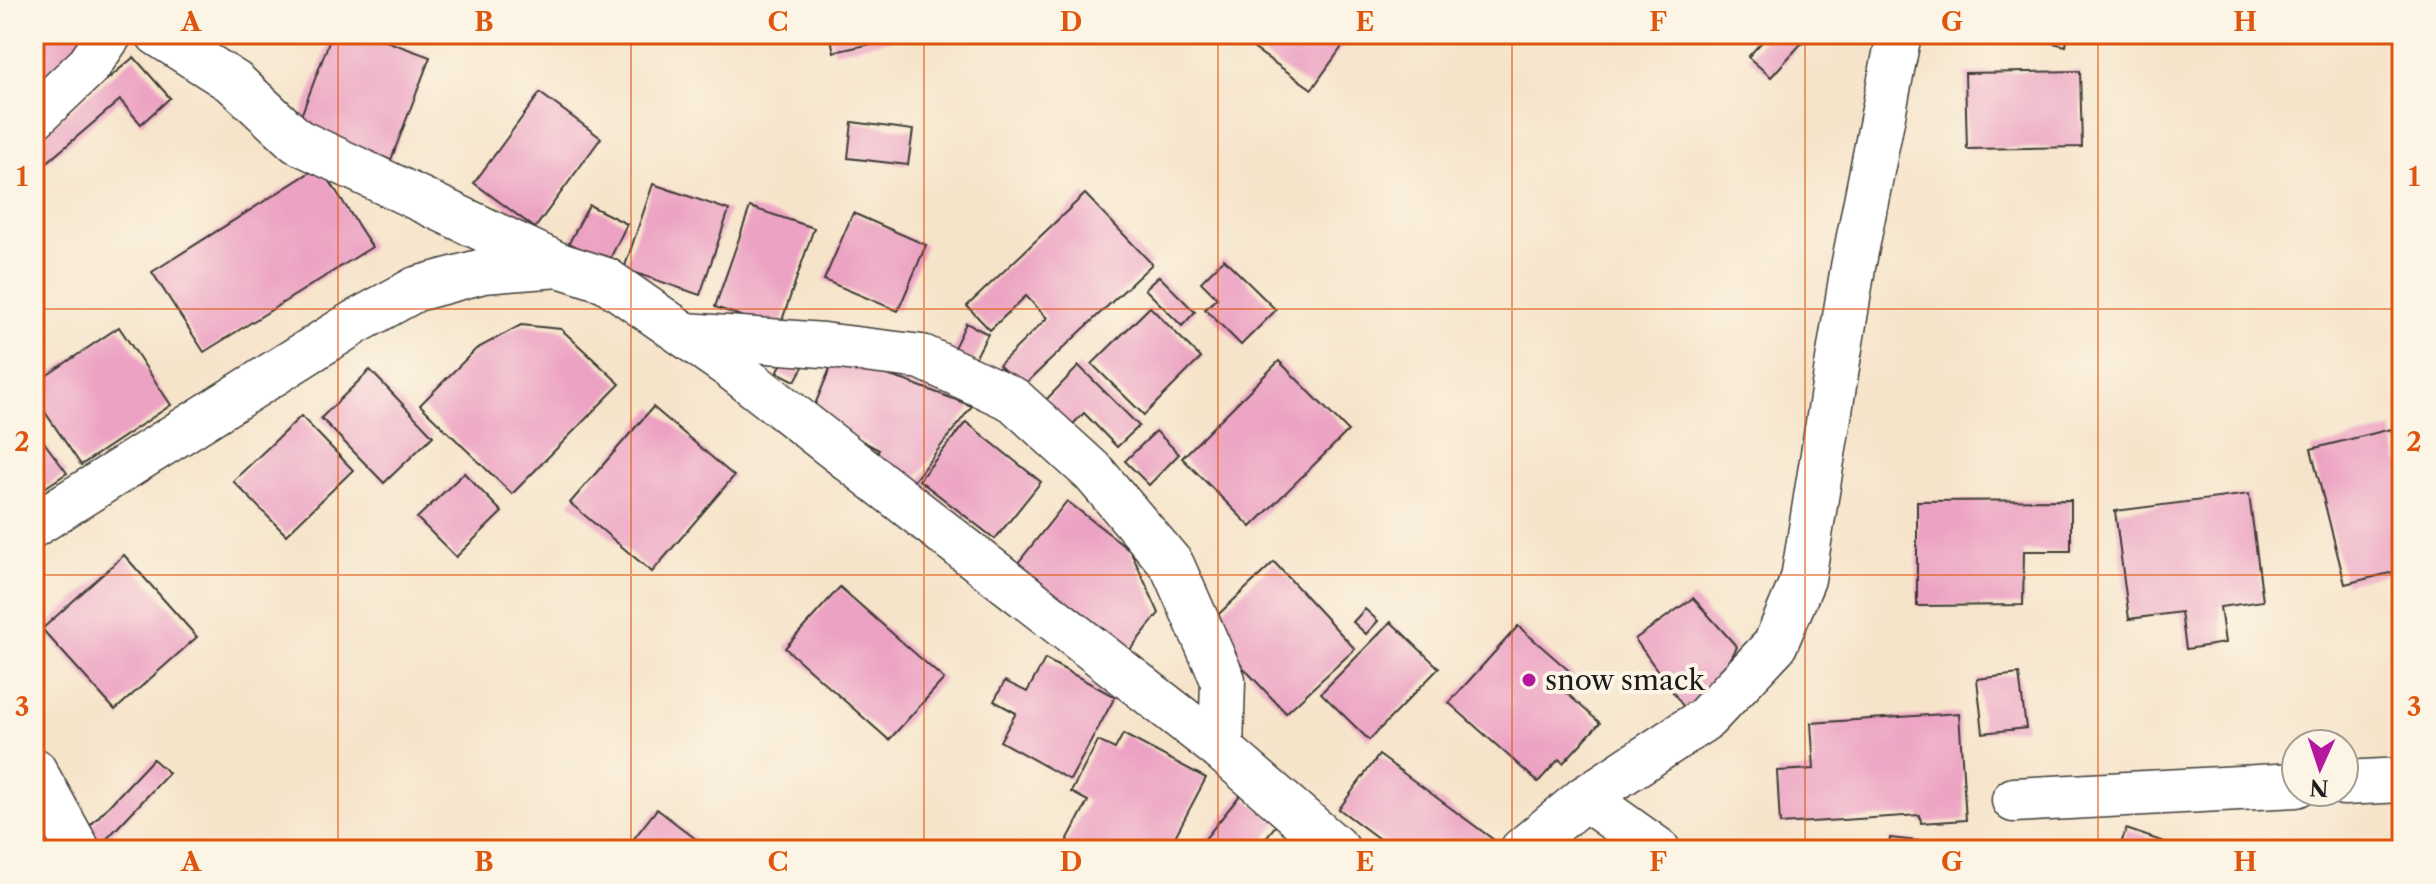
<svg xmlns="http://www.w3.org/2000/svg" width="2436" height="884" font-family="'Libre Caslon Text',serif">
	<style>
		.building { fill: #eca3c3 }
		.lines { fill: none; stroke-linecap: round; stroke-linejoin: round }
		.street-casing { stroke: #3d3a36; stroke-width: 47 }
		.secondary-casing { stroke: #3d3a36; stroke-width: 47 }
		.street { stroke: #fff; stroke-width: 44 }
		.secondary { stroke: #fff; stroke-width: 44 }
		.grid { fill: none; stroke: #de560d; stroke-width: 2; stroke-opacity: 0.55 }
		.poi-dot { fill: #b5179e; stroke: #fcf5e5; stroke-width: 3 }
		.labels { text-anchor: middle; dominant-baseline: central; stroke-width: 8; stroke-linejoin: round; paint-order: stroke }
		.poi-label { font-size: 28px; fill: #1c1c1c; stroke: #fcf5e5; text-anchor: start }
		.neatline { fill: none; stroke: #de560d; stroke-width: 3 }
		.grid-label { font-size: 26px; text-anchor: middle; font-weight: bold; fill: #de560d }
	</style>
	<rect width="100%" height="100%" fill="#fcf5e5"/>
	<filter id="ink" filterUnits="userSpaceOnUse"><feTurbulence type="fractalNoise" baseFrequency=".0125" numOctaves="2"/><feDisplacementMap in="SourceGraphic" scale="16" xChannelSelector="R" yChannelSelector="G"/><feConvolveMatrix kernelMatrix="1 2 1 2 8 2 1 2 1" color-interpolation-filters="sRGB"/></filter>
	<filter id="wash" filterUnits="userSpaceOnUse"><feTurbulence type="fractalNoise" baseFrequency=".006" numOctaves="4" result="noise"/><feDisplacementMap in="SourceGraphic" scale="32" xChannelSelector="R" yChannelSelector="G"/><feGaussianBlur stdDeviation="1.8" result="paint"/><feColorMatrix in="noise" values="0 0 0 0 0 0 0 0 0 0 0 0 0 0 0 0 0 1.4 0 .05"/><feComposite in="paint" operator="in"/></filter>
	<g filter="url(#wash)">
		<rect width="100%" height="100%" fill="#f6e4ca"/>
		<g id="blocks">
			<g class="building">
				<path d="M34,34H89L34,90Z"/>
				<path d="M332,34H367L430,57L391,160L298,124Z"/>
				<path d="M830,34H912V35L834,52Z"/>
				<path d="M1233,34H1351L1312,89Z"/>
				<path d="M1769,34H1810L1771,77L1748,57Z"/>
				<path d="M2015,34H2068L2066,46Z"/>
				<path d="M134,57L170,98L141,124L120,100L44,165L34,154V141Z"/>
				<path d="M2080,71L2082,147L1967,149L1965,73Z"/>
				<path d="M540,93L601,138L535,228L474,183Z"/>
				<path d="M852,122L913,130L908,165L848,158Z"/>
				<path d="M320,166L372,247L204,352L152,272Z"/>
				<path d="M653,184L729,210L700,295L624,269Z"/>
				<path d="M1085,194L1152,264L1021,388L999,365L1047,318L1026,296L990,330L967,306Z"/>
				<path d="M589,205L627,224L608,263L569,243Z"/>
				<path d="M750,207L814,228L779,329L715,307Z"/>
				<path d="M853,213L926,245L898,311L824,280Z"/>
				<path d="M1224,259L1276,310L1241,345L1205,309L1217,298L1201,282Z"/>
				<path d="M1159,276L1195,312L1182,326L1145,289Z"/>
				<path d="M1150,307L1201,358L1144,415L1092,364Z"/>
				<path d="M966,323L988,334L970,368L949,358Z"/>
				<path d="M521,325L561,329L620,384L512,494L420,405L476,349Z"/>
				<path d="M119,327L171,405L81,465L34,396V384Z"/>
				<path d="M790,349L808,358L795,381L777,372Z"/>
				<path d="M834,359L906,381L972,406L912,483L876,455L879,450L811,414Z"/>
				<path d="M1279,361L1348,431L1251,527L1182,458Z"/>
				<path d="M1079,366L1139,426L1117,447L1084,413L1064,433L1039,407Z"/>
				<path d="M370,370L433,436L384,483L321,418Z"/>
				<path d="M653,407L734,476L652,572L570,503Z"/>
				<path d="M301,416L353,470L286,535L233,481Z"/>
				<path d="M966,422L1041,482L995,539L919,480Z"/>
				<path d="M34,429L67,473L34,495Z"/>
				<path d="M2391,429L2402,473V570L2345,584L2311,449Z"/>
				<path d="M1156,431L1179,454L1149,485L1125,461Z"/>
				<path d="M464,473L502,512L456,557L417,518Z"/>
				<path d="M2249,494L2263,601L2220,607L2225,643L2186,649L2181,612L2129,619L2115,511Z"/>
				<path d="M2071,500V551H2024L2023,605L1917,606V501Z"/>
				<path d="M1067,501L1130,550L1159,613L1121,661L1010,573Z"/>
				<path d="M124,555L197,637L115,710L42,629Z"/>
				<path d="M1274,562L1355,649L1286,713L1205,627Z"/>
				<path d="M840,587L944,679L889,740L785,648Z"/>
				<path d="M1693,598L1737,647L1714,690L1685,709L1635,639Z"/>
				<path d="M1365,609L1378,621L1366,634L1353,622Z"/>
				<path d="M1391,622L1439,668L1369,740L1321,693Z"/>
				<path d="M1518,626L1574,675L1562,689L1600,723L1563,763L1559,759L1538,782L1449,703Z"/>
				<path d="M1045,659L1115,697L1070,780L1000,741L1016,713L994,701L1005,681L1027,692Z"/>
				<path d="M2019,674L2026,728L1983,733L1977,679Z"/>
				<path d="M1959,713L1966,820L1921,823L1920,815L1780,824L1777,771L1814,769L1811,723Z"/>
				<path d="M1123,734L1206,778L1168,850H1062L1088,801L1071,792L1098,741L1115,749Z"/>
				<path d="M1379,755L1494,840L1487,850H1394L1339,809Z"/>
				<path d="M153,759L169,773L102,844L86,830Z"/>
				<path d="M1241,794L1277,824L1256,850H1196Z"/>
				<path d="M657,809L710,850H625Z"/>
				<path d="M2126,829L2182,848L2181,850H2119Z"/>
				<path d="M1890,838L1971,847V850H1888Z"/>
			</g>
		</g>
	</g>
	<g filter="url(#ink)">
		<use href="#blocks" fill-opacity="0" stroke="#3d3a36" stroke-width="2"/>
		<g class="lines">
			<defs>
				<g id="street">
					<path d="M158,34L235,83L297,141L559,265"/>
					<path d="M34,117L89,65L110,34"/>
					<path d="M686,335L823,345L922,357L1014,400L1094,473L1172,565L1223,680L1221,749"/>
					<path d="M34,770L78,850"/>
					<path d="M2344,783L2402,780"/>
					<path d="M1585,798L1658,850"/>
					<path d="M2014,800L2296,785"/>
					<path d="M1522,850L1585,798L1706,718L1775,645L1803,579L1853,267L1899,34"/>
				</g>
				<path id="secondary" d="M34,525L354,323L416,289L483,271L559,265L606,280L728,365L1221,749L1338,850"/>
			</defs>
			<use href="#street" class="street-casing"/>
			<use href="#secondary" class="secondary-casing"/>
			<use href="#street" class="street"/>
			<use href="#secondary" class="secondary"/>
		</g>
	</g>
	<path class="grid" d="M338,34V850M631,34V850M924,34V850M1218,34V850M1512,34V850M1805,34V850M2098,34V850M34,309H2402M34,575H2402"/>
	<circle class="poi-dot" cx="1529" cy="680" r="8"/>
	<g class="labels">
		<g class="poi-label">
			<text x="1545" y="680">snow smack</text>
		</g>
	</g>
	<rect width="2436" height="884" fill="none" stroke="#fcf5e5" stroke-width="88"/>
	<g transform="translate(2320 768) rotate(183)"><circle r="38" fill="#fcf5e5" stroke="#a29e95" stroke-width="2"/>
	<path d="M0-6L14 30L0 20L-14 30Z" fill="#b5179e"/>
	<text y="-12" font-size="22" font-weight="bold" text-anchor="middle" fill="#1c1c1c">N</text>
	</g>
	<rect x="44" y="44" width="2348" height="796" class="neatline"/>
	<g class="grid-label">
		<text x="191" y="31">A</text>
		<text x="484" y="31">B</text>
		<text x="778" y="31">C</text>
		<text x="1071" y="31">D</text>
		<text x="1365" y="31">E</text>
		<text x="1658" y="31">F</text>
		<text x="1952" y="31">G</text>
		<text x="2245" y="31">H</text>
		<text x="22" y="186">1</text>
		<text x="2414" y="186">1</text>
		<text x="22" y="451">2</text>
		<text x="2414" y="451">2</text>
		<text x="22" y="716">3</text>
		<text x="2414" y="716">3</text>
		<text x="191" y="871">A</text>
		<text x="484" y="871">B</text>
		<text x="778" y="871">C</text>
		<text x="1071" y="871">D</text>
		<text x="1365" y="871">E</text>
		<text x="1658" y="871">F</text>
		<text x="1952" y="871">G</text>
		<text x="2245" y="871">H</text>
	</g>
</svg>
